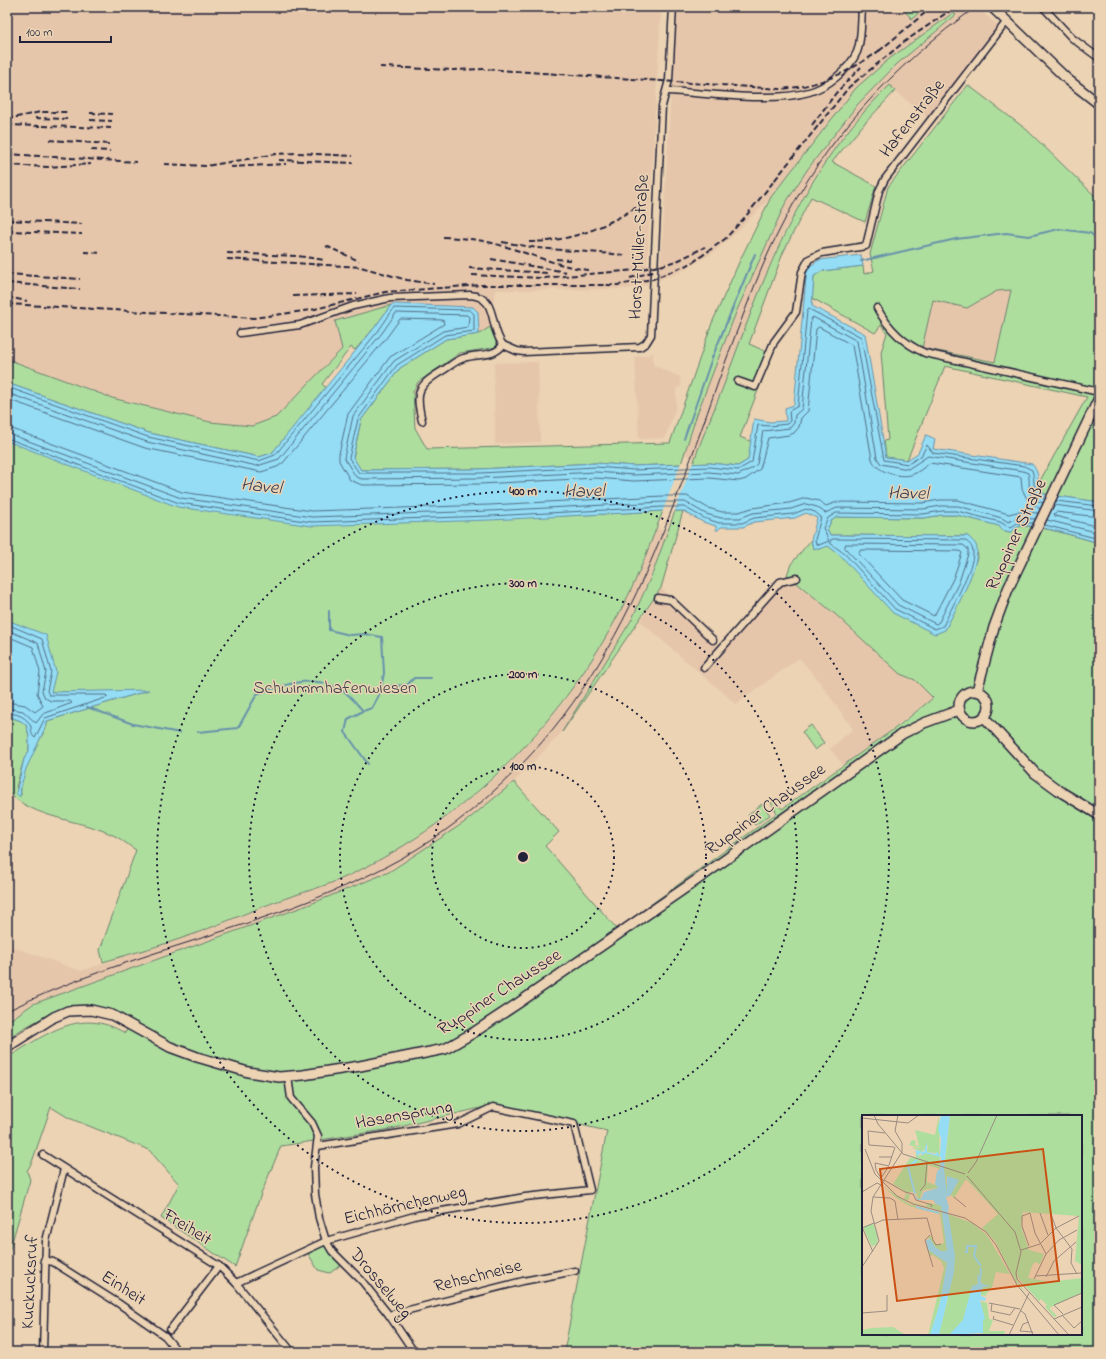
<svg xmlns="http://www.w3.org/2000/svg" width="1106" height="1359" font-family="'Indie Flower',sans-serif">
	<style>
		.built { fill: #e6c6ab }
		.green { fill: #aede9e; stroke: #68806c; fill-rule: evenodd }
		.water { fill: #94ddf5; stroke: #6692ab }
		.pier { fill: #ebd3b3 }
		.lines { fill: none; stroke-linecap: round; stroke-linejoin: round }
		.shore { stroke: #506d85; stroke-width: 1 }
		.stream { stroke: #6692ab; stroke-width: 2 }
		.minor-casing { stroke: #22223b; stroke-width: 9 }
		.secondary-casing { stroke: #22223b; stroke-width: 12 }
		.minor { stroke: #ebd3b3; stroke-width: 6 }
		.secondary { stroke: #ebd3b3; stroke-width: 9 }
		.tram { stroke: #22223b; stroke-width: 1 }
		.rail { stroke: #22223b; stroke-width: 2; stroke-dasharray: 6 3; stroke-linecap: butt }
		.ring { fill: none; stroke: #22223b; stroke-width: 2; stroke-dasharray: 2 4 }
		.labels { text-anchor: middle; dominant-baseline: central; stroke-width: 3; stroke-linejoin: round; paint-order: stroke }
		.street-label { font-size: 18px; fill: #22223b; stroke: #ebd3b3 }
		.park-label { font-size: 18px; fill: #373e4a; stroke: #ebd3b3 }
		.water-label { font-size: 19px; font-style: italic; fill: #333e57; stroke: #ebd3b3 }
		.inset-river { fill: none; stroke: #94ddf5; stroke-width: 2 }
		.inset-road { fill: none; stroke: #9b8c83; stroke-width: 1 }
		.view { fill: #ca5113; fill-opacity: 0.15; stroke: #ca5113; stroke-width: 2 }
		.inset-edge { fill: none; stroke: #22223b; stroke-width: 2 }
		.centre { fill: #22223b; stroke: #ebd3b3; stroke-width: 2 }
		.ring-label { font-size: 12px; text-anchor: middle; font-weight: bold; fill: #22223b; stroke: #ebd3b3; stroke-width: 3; stroke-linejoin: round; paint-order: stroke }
	</style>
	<rect width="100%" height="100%" fill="#ebd3b3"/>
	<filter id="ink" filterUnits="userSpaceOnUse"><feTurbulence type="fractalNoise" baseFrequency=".025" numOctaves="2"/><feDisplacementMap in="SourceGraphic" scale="8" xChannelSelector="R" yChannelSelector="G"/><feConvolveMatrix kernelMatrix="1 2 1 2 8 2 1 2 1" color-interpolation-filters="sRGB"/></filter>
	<g filter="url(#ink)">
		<g class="built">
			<path d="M7,7H661L647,265L661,262L676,7H901L912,18L925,7H976L1000,27L928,118L895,91L890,85L858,118L823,165L798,205L776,249L711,420L694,458L684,454L697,414L737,310L785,204L807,170L858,104L897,64L956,16L953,13L889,59L856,88L771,197L738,231L714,252L680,272L645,285L627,289L495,290L490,327L479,334L478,312L395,304L335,321L342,349L276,418L252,426L210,422L112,398L7,359Z"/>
			<path d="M1011,290L995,362L922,348L933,300L967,308L997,291Z"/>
			<path d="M653,353V365L680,377L681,386L676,388V407L665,438L639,439L635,357L649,355Z"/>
			<path d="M538,362L540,442L495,444L494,363Z"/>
			<path d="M656,528L667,532L664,540L665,541L632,619L562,732L514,782L465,822L389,872L338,894L33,1004L7,1022V945L81,971L196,934L359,870L415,838L473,797L504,770L565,700L603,642L626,601Z"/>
			<path d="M787,575L835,614L909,679L915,680L933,698L844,766L830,749L853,729L816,677L799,658L736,704L640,621L661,588L721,646Z"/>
		</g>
		<g class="green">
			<path d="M901,7H925L912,19Z"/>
			<path d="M953,13L956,15L897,64L858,104L807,170L785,204L737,310L697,414L681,464L634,466L596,463L480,469L361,470L353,458L361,420L400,368L446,339L479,334L490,327L498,347L460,353L418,382L413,392L415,428L427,449L670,443L712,323L741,258L771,197L856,88L889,59Z"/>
			<path d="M890,85L895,91L864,124L832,162L876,186L865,222L811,197L783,253L749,344L772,354L740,437L752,442L748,460L738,466L710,463L693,464C702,436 715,409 725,382C766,271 802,169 890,85Z"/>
			<path d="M968,85L1027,130L1099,200V502L1044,494L1037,486L1087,397L945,366L907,460L886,457L884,441L888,440L881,352L887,333L881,325L875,333L812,298L814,276L822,271L863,266L864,274L874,271L870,254L888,187ZM1011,290L995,362L922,348L933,300L967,308L997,291Z"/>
			<path d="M391,305L375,327L355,350L351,347L322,384L326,388L272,453L259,457L149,433L7,383V359L112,398L210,422L252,426L276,417L342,349L335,321Z"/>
			<path d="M7,437L561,516L663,511C651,541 640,573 625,602C564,721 471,817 350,875C327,886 300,893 275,902C248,912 221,924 194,934C164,945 133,953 103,962L100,950L136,850C129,846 123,840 115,836C82,819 34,820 7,791V716L21,721L27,726L29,737V751L24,759L16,787L21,795C18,775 39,743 47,725V721L146,691L51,692L7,626Z"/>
			<path d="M675,511H683L661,588L562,732L632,619L653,572Z"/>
			<path d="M942,515H957L1000,526L1002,530L1010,532C1012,531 1016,528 1018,527C1031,522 1084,539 1099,543V1352H564L607,1131L493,1105L391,1129L281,1146L261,1194L235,1267L161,1218L179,1184L149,1150L69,1118L51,1107L32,1162L27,1171L30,1180L7,1259V1058C45,1035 80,1006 125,1033L132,1020C81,991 52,1012 7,1038V1022L33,1004L308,905L389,872L465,822L514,782L559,832L545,846L617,929L777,813L771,803L774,800L782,809L901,724L933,698L915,680L900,674L835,614L787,575L791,564L811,540L813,548L819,549L828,546L945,630L967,585L978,555L967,536L830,535L827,530L831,521L837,517L924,518ZM863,1116H1081V1334H863Z"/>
			<path d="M811,725L824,743L815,750L802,732Z"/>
			<path d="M762,804L770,815L755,825L748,815Z"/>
			<path d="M324,1245L342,1264L330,1273L318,1270L307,1252Z"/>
		</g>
		<g class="water">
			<path d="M861,255L863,266L822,271L814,276L812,306L865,334L886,457L907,460L918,453L926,435L935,439L933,449L1032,464C1038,471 1039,478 1037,486L1044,494L1099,502V543C1085,539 1029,521 1017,527C1014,529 1014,531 1010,532L1002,530L999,526L957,515H942L924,518L837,517L831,521L827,530L830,535L968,536C970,539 975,542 976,545C983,560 953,615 945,630L935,634L893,613L842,557L828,546L819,549L813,548L811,540L817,518L806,513L795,518L754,522L743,527H721L718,530H716V526L703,522L683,511H663L490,520L312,526L178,507L7,441V383L149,433L259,457L272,453L375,327L391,305L395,304L473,307L478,312L479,334L446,339L400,368L361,420L353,457L361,470L480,469L596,463L634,466L710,463L738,466L748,460L754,419L770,422L786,421L785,408L794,405L807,268L819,260Z"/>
			<path d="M7,620L46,635L56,672L51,692L149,690L47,721V724L26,769L21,786L20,797L16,793L24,759L29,751V737L27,726L21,721L7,716Z"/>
		</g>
		<g class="pier">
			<path d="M681,462H693L674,513H662Z"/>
			<path d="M1047,493L1059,495L1043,531L1030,529Z"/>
		</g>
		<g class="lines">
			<g class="shore">
				<path d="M7,387L148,437L259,461L275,455L379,330L394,308L470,310L474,314V331L445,335L397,365L358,419L349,458L359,473H480L596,467L634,470L709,467L738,470L752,462L758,425L770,426L787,424L790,421L789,411L798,406L807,311L809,309L861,337L884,460L908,464L921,456L927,445L933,453L1024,466L1032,470C1036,482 1030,493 1045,499"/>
				<path d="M7,393L147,442L257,466L279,459L382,333L396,313L467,315L469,317L468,327L443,331L394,361L353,416L344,458L356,477L362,479L480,478L596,472L634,475L709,472L738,475L753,468L757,464L763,431L790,428L794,423L795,415L802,409L811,319L813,317L857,341L877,458L881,464L908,469L928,456L1023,471L1028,473C1032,487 1023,496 1043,503"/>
				<path d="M7,399L145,448L261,472L277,467L283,463L387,337L400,319L443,320L444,324L390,357L348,414L339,454V461L350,480L362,485L480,484L596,478L634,481L709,478L739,481L746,479L760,469L768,438L789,435L794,433L799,427L801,418L808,411L816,329L819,327L852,345L872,459C876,472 899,478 911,475C918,473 924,467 930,463L1021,477L1022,489L1027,499L1040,509"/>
				<path d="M7,427L182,492L312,511L489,505L663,496H687L708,508L722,512H739L752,508L789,503L806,498L819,501L826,506L837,502L922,503L940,500H958L1009,514L1017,512L1038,513"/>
				<path d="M7,433L181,498L312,517L489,511L663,502H685L706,514L721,518H740L753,513L791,509L806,504L817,507L825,513L837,508L923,509L941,506H958L1002,518L1008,522L1017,518L1035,519"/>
				<path d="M7,438L179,503L312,522L490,516L663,507H684L704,518L719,523H742L754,518L793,514L806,509L815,512L821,517L815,540L816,544L819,545L829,541L823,528L828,518L836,513L923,514L942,511H957L1000,522L1010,528L1017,523H1033"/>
				<path d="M1056,501L1099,506"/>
				<path d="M1054,505L1099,511"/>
				<path d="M1099,517L1056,512L1054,514L1055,516L1099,527"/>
				<path d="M1047,520L1099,533"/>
				<path d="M1045,525L1099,539"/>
				<path d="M832,539L965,540C970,544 973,547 973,553C974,567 950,611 943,626L935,629L895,609L845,554L830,543Z"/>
				<path d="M846,544L963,545L968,549V554L959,582L939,622L936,624L898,605L845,548Z"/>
				<path d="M861,550L960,551L962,553L953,579L934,616L902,600L859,554Z"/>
				<path d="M7,624L42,639L51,672L47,691L49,695H106L108,697L45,718L35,738C31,735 32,732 31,727C28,717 16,713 7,713"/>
				<path d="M7,630L38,643L46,672L42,691L45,698L51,701H70L72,703L43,714L36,723L23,711L7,708"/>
				<path d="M7,636L33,647L40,672L37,693L43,706L35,712L25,705L7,702"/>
			</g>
			<g class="stream">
				<path d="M861,261L956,239L1006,233L1029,236L1059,229L1090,233L1099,240"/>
				<path d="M684,439L712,358L755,254"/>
				<path d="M380,692L390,686L407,685L414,678H431"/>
				<path d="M87,707L133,724L180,733"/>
				<path d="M363,711L348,719L345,732L368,764"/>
				<path d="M198,732L238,728L257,694C286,684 319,672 346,693C352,698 358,705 363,711L372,708L380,693L384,673L382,637L365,634L350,635L329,630V611"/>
			</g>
			<defs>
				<g id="minor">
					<path d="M1043,7L1072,38L1099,58"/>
					<path d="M998,13L1006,7"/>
					<path d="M667,91C707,93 772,103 809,92C827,87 849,70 857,52C862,39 861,21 862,7"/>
					<path d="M877,308C888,328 904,344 925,353L1099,392"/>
					<path d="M240,333L300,325L353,306L390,298L470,295C499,297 488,326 503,345"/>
					<path d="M738,381L755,387L774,342L796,312L802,272L809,259L822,253L866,246L879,191L885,179L1007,21"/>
					<path d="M422,421C415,392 417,386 442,371C449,367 456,360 464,358C478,353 493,358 503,345L517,351L524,352L640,347L646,343L651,335L662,106L669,80L673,7"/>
					<path d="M658,598L671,600L713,640"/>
					<path d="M704,668L780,582L797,578"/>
					<path d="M288,1077L291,1098L312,1123L318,1136L314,1167L315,1194L319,1218L326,1241L332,1251L362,1281L389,1315L414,1352"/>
					<path d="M43,1155L219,1266L236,1283L292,1352"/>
					<path d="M44,1260L53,1262L118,1303L165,1336L178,1352"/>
					<path d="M236,1283L326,1241L418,1215L525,1197L590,1190L574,1124L493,1107L458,1124L318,1146"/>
					<path d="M389,1315L523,1281L575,1271"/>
					<path d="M170,1330L219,1266"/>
					<path d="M43,1352L46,1241L64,1169"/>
				</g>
				<g id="secondary">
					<path d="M992,7L1067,79L1099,104"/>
					<circle cx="974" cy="706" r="15"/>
					<path d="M977,691L994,627L1008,589L1099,398"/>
					<path d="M984,717L1035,773L1061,792L1099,815"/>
					<path d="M7,1047L54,1017L68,1011L91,1010L112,1015L170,1047L197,1057L248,1072L279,1077L303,1075L360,1066L445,1049L473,1033L517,1004L701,877L902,734L924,723L959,710"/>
				</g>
			</defs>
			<use href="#minor" class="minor-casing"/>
			<use href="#secondary" class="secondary-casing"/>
			<use href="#minor" class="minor"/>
			<use href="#secondary" class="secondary"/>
			<path class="tram" d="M7,1011C129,950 267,929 387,866C426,846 464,819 496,789C631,668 674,499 735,336C749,301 761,266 778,233C823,141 893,66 976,7"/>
			<g class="rail">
				<path d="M879,51L932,7"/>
				<path d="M380,67L454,70L484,69L780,89C821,86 850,72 883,48"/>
				<path d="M90,113L112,114"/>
				<path d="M35,118L67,119"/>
				<path d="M7,119L41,112H67"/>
				<path d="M90,120L112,121"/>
				<path d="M7,125L111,128"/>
				<path d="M812,125L836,93L861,67"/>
				<path d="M49,140L110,144"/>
				<path d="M91,150L110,151"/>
				<path d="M7,154L136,162"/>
				<path d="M279,160L353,163"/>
				<path d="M164,164L206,166L276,154L297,153L353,156"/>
				<path d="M7,165L48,167L91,164"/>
				<path d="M230,167L286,164"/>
				<path d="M7,220L82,224"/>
				<path d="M7,231L82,234"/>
				<path d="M443,237C460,238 476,239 492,243C525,251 555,266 588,270"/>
				<path d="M502,242L537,248L625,255"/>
				<path d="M529,242C573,241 600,229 637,207"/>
				<path d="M326,246L359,261"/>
				<path d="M84,252L102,253"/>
				<path d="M227,253L298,256L325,260"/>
				<path d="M227,259L361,267L407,280L434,284"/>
				<path d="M491,259L566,272"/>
				<path d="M556,259L570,260"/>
				<path d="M469,268L548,273"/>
				<path d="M7,274L80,279"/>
				<path d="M472,275L543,278L635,270L660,266L679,260L705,247"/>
				<path d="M630,278L656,271"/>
				<path d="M7,283L80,289"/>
				<path d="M293,296L357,294"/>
				<path d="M7,297L27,301"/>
				<path d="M7,304L254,318L311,310L385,292L482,285H618L653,279L692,263L725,239L746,216L849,87L904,42L955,7"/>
			</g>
		</g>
	</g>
	<g class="ring">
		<circle cx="523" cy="857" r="91"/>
		<circle cx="523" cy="857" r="183"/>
		<circle cx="523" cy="857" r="274"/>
		<circle cx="523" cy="857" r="366"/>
	</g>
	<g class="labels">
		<g class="street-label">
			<text transform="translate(913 119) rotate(-52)">Hafenstraße</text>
			<text transform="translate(640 247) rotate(-87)">Horst-Müller-Straße</text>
			<text transform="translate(1017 535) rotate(-65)">Ruppiner Straße</text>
			<text transform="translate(766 810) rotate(-36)">Ruppiner Chaussee</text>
			<text transform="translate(500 993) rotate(-33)">Ruppiner Chaussee</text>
			<text transform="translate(404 1116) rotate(-10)">Hasensprung</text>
			<text transform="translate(405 1206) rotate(-13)">Eichhörnchenweg</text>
			<text transform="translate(187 1228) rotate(32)">Freiheit</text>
			<text transform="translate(478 1277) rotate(-14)">Rehschneise</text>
			<text transform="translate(31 1282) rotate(-87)">Kuckucksruf</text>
			<text transform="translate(380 1284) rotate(50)">Drosselweg</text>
			<text transform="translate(123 1289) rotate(33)">Einheit</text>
		</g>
		<g class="park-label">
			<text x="335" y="689">Schwimmhafenwiesen</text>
		</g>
		<g class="water-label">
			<text transform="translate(261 487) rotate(6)">Havel</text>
			<text transform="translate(584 492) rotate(-1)">Havel</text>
			<text transform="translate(908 494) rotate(1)">Havel</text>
		</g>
	</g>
	<g transform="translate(862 1115)">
		<rect width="220" height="220" fill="#ebd3b3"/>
		<path d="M77,0L78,54L66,50L65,67L76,71V73L61,75L58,84H56L54,77H44L31,69L48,43H54V37L56,41L63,38L77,41L74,38L65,37L66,30L60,37L49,32L60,33L47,30L50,25L54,26L53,30L57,31L53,15L73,20ZM88,0H220V150L213,146L217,101L161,97L159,111L167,135L182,139L178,149L173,147L170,151L166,163L187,167L220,163V178L187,193L195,201L192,202L183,192L185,190L179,184L177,186L156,163L154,155L156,167L164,178L154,167L133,126L120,113L136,99L104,64L92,83L88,79L95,70L84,62L86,79L84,78L82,55ZM22,72L47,89L80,98L85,136H80L73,132L66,122L69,121L74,130L82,128L78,99L47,91L33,82ZM32,78L42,84L44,78L48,79L46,86L64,91L66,88L79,90L80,96L47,87ZM86,99L110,108L125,120L148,159L134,157L130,172L123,181L119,180V176L121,172L127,171L120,169L116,161V169L106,201L95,220H76L86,183L88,111ZM11,108L16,121L15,129L10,131L11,134L1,112ZM65,134L85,148L78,188L68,220H66L82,154L80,147L71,140L68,141ZM119,186L125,188L127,204L131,205L127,216H143L142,220H119L121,203ZM31,212L42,219L0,220V215L10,213Z" fill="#aede9e"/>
		<path d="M79,0H88L82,53L85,79V61L97,65L88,81L84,82L87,92L86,97L93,141L92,157L77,220H68L78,188L85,148L65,134L64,125L68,124L73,132L79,136H85L79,91L74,89L71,85H55L52,79L56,84H59L62,77L76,73L73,69L75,56L78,54L79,42L63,38L60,41V38L57,39L56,42L53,35L62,37L65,27V37L73,39L75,37L78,41L79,24L76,14ZM115,158L120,169L129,171L121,172L119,176V181L124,183L123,186L118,185L123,204L121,205V218L87,220L101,205L110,171L116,169Z" fill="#94ddf5"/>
		<path class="inset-river" d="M53,79L46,52L55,45M54,92L77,98M103,137H105V131H114L112,141L119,151M118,165L119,153"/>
		<path class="inset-road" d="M12,0L16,9L41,39L103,59M36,0L33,16L40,28V37M0,3L46,8L57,0M23,18L6,16L7,30L32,32M3,34L13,59L35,81L51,89L103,103L124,117L134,130L155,170L197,220M17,42H30M27,50L33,32M106,58L114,47L135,0M105,61L153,117L159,137L154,158L155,164L207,220M19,63L27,51L13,48L14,55L19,63L22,66M22,65L43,77L51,79L54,85L70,90L69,92M58,76L63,70L65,48M0,77L15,68L19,70M11,82L28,83L33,86L36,105M92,82L104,92M178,98L186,120M189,99L194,113L210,134L209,148L215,159M12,109L21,105L65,103L71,125L74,130L79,129M0,112L11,137M0,113L12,108M68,120L63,125L71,152M167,131L160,111V101L168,98L173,118L184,139M159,135L178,129L194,113L217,101M0,152L17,126L9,96L11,82L40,37M173,161L220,158M184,162L192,146L214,127M172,164L184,139L197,125L215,115M127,188L158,194M130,188L129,196L148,200L153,193M158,195L163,199L171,220M0,198L25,196V180M201,199L192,190L220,178M200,200L212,213L220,206M132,201L131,204L151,210M192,204L220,192M167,207L161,209L158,216L171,217M147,220L167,178"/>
		<path class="view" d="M181,34L197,166L35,186L18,54Z"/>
		<rect width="220" height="220" class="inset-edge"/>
	</g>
	<circle cx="523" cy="857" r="6" class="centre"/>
	<g class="ring-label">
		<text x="523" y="495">400 m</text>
		<text x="523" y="587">300 m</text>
		<text x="523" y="678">200 m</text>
		<text x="523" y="770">100 m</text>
	</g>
	<rect width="1106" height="1359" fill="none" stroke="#ebd3b3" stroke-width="24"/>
	<rect x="12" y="12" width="1082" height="1335" fill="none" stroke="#22223b" stroke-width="1.5" filter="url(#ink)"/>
	<path d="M20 36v6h91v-6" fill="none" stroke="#22223b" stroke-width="2"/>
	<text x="26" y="36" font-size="12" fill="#22223b" stroke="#ebd3b3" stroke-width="3" paint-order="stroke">100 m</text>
</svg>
